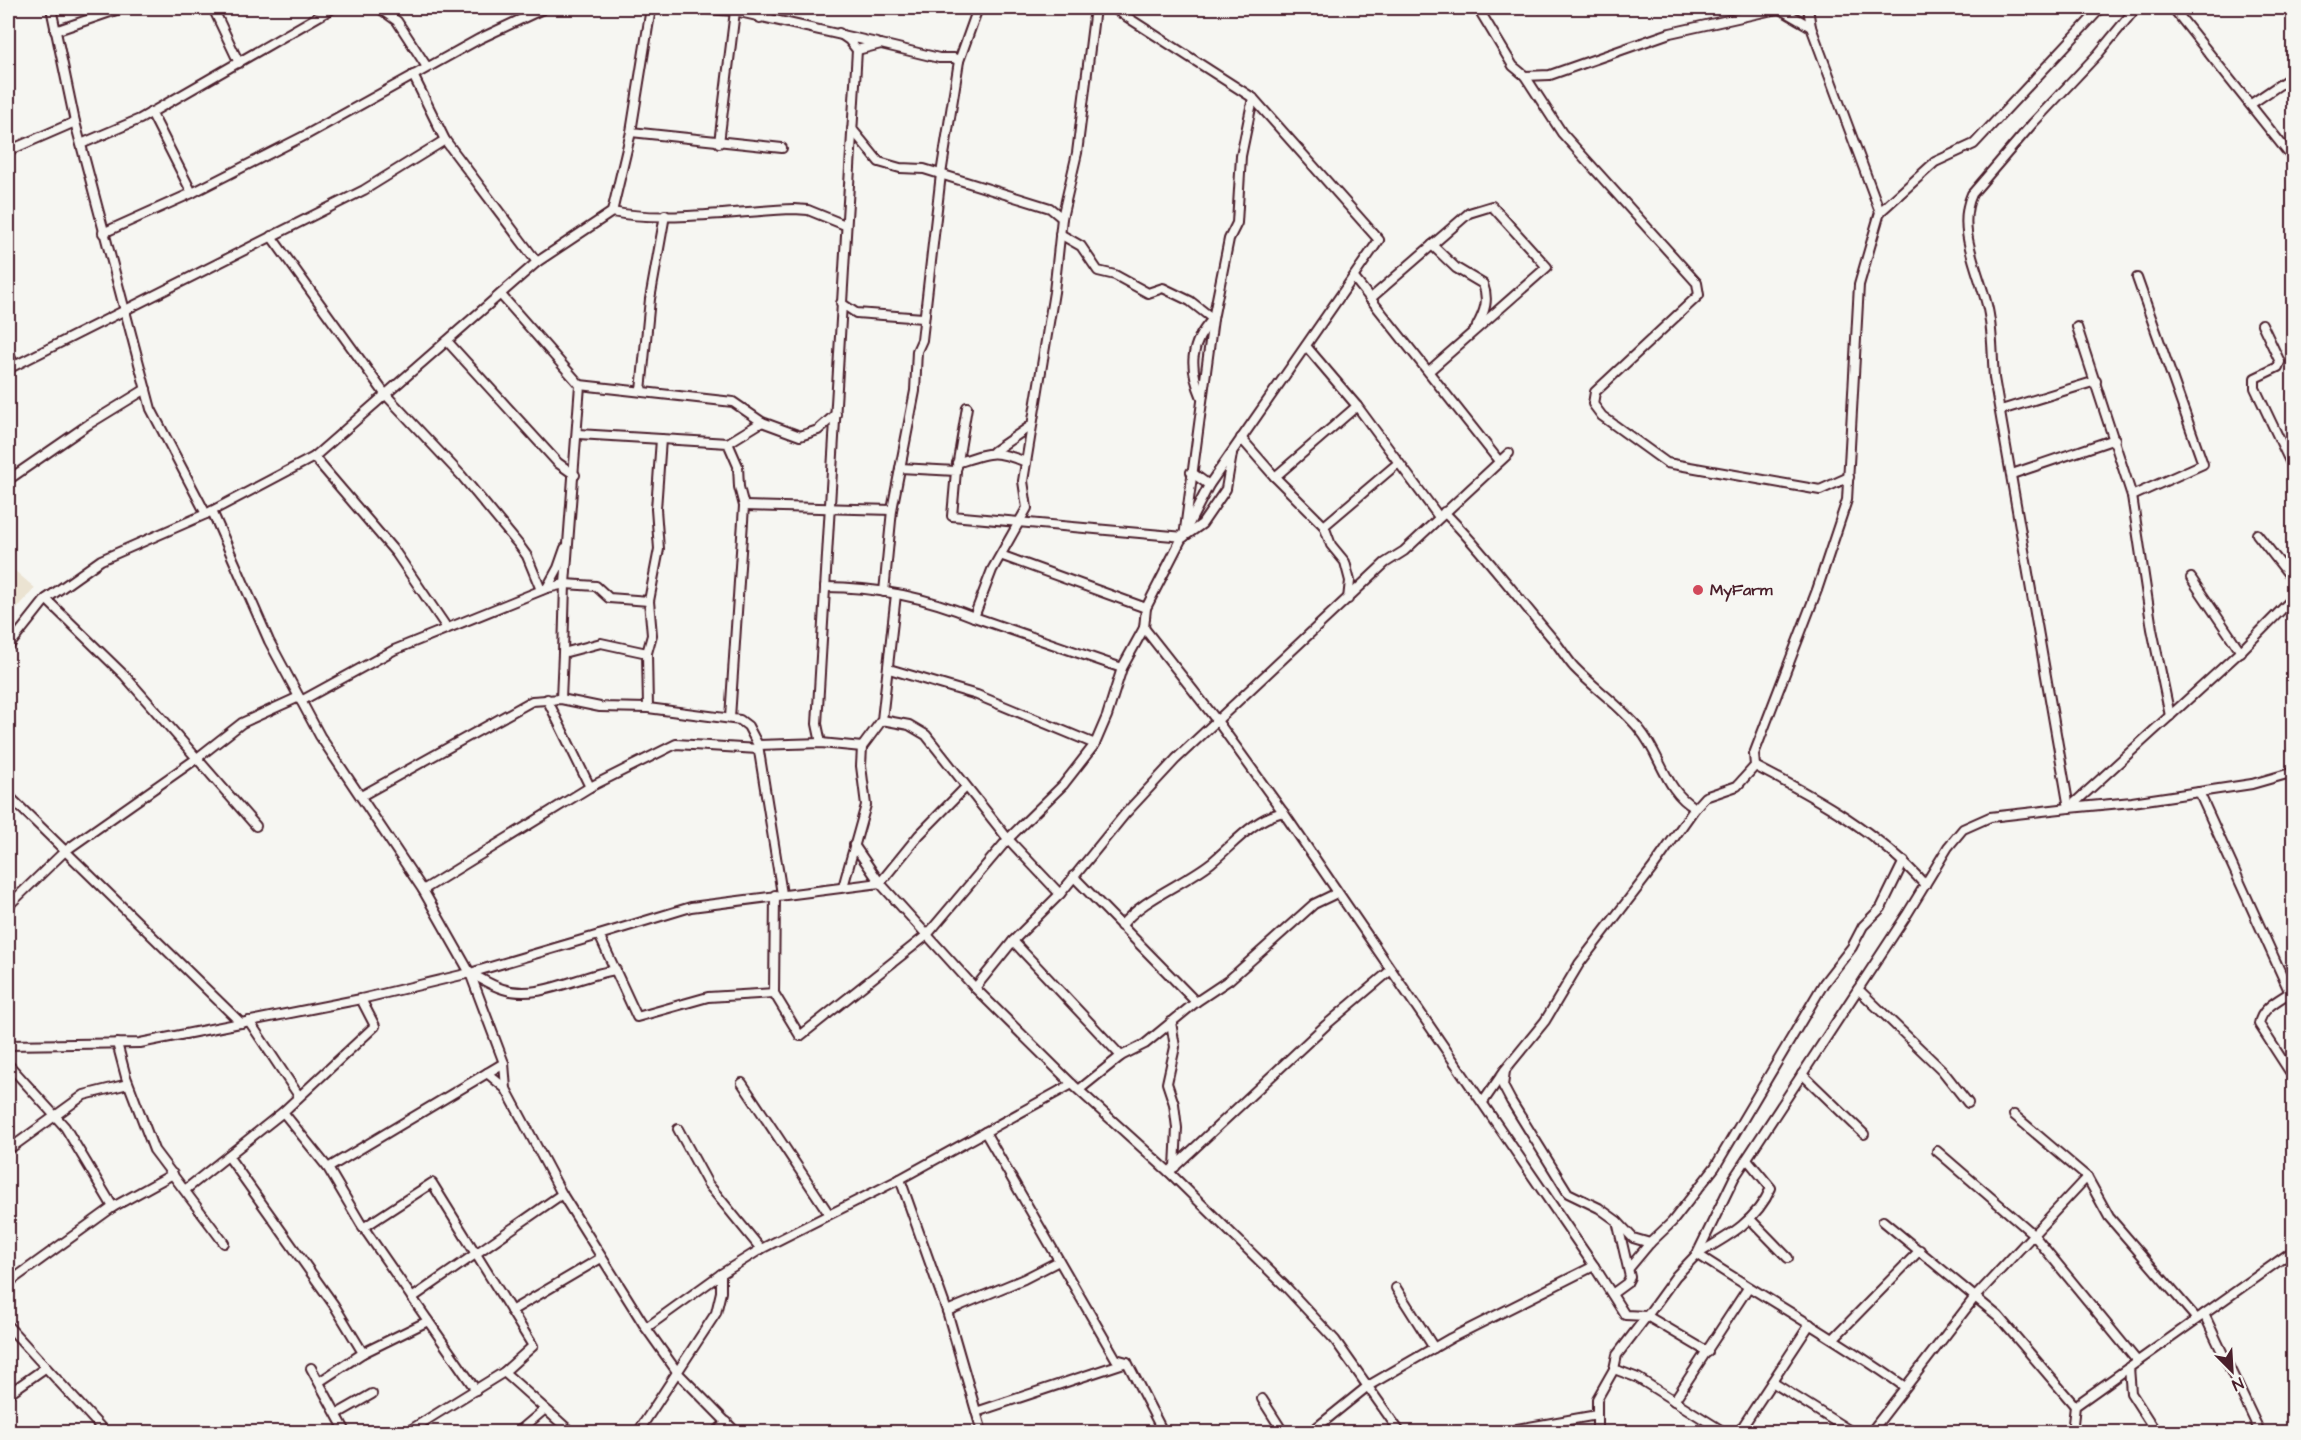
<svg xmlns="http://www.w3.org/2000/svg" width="2301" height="1440" font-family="'Architects Daughter',sans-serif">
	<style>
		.built { fill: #ebe3d2 }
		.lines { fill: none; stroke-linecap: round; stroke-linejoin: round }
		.minor-casing { stroke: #4a1f2b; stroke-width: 12 }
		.minor { stroke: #f6f6f2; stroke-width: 8 }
		.poi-dot { fill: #d1495b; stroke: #f6f6f2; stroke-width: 2 }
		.labels { text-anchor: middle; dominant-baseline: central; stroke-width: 4.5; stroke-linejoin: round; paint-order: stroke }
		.poi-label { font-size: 16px; font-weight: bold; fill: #4a1f2b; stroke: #f6f6f2; text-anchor: start }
	</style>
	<rect width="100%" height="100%" fill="#f6f6f2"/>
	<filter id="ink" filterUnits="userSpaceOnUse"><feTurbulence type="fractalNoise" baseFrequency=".0167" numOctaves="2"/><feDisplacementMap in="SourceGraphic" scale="12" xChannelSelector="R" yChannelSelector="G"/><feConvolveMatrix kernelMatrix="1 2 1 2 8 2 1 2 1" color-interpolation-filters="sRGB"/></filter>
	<g filter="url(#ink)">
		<path class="built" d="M8,565L35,588L8,619Z"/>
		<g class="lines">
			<defs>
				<g id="minor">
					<path d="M51,8L75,122L151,409L206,514"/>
					<path d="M213,8L239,63"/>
					<path d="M379,8L397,21L427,67"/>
					<path d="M691,8L735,11L877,43"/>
					<path d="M1478,8L1513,66L1525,76L1550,75L1670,33L1782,8"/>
					<path d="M2173,8L2294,160"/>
					<path d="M1780,9L1811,27"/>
					<path d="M760,18L776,8"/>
					<path d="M55,31L122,8"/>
					<path d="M857,50L881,44L939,58H954L959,61L941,174L922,340L917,351L915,391L892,510L884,592"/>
					<path d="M959,61L978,8"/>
					<path d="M413,75L445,140L537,262"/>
					<path d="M1525,76L1562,133L1697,283L1699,295L1595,392L1593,404L1602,416L1667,463L1820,490L1849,477"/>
					<path d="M2251,104L2294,75"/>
					<path d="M151,112L192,193"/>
					<path d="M852,129L879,162L900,168L924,169L1050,208L1062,218"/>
					<path d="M631,132L782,148"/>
					<path d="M719,143L735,11"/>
					<path d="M81,144L140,119L333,8"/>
					<path d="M8,151L75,122"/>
					<path d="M612,212C664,223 740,211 794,209L808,210L845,225"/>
					<path d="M1880,212L1935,162L1974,144L2101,8"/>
					<path d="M103,233L192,193L306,135L479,39L545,8"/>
					<path d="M1060,234L1081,246L1098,271L1115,275L1148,293L1163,288L1190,301L1213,319C1189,344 1189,368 1202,398"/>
					<path d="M271,236L385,394L461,475L519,545L527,556L541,590"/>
					<path d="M1432,245L1456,268L1483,284C1489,300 1485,311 1477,326"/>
					<path d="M1354,278L1499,461"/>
					<path d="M501,295L580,385L565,584L563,653"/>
					<path d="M1370,299L1469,213L1492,206L1547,267L1429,371"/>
					<path d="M841,303L856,313L923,318"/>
					<path d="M2262,324L2280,362L2278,367L2255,378V388L2294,470"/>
					<path d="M2077,327L2132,496L2152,629L2170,716"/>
					<path d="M447,341L558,463L575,475"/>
					<path d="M1306,346L1357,406L1439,517"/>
					<path d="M8,352L14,365"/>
					<path d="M8,369L364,190L445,140"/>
					<path d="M580,385L733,402L762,422L800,436L818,430L836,414"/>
					<path d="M641,391L650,299L665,215"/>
					<path d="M2001,410L2096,381"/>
					<path d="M578,434L728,443L738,466L739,487L744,506L730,718"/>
					<path d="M1241,438L1275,477L1324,526L1331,545L1345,562L1350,581L1348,599"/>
					<path d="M728,443L762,422"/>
					<path d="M994,451L1032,425"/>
					<path d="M314,457L396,553L447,628"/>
					<path d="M957,463C990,452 993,449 1026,462"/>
					<path d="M957,467L967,407"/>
					<path d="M900,468L956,471L952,516L1184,537L1213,319L1229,239L1237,223L1241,156L1253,98"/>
					<path d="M1191,472L1209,485"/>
					<path d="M2012,474L2115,439"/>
					<path d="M1275,477L1357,406"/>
					<path d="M8,480L89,424L146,389"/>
					<path d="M2132,496L2203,464L2137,278"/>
					<path d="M744,506L892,510"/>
					<path d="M212,511L269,641L320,736L423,890L470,973L504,1063L506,1089L562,1194L646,1328L678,1373L736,1432"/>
					<path d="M1444,512C1483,551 1516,596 1552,638C1560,647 1566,658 1574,667C1595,689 1621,706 1640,730C1661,755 1665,791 1695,808"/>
					<path d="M1324,526L1397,464"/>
					<path d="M2257,534L2294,581"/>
					<path d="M1185,536L1202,524L1226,489L1232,454"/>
					<path d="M1003,556L1146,608"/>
					<path d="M2191,578L2241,652"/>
					<path d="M825,587C878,587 925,597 974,617L992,570L1027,508L1023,481L1054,292L1062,218L1077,153L1095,8"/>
					<path d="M547,588L558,568L565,548"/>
					<path d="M46,599L125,676L256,826"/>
					<path d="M974,617L1122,668"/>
					<path d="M1144,628L1218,722L1283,812L1594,1266"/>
					<path d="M8,647L46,599L101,560L206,514L314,457L537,262L612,212L631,132L651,8"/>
					<path d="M889,669L977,695L1095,744"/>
					<path d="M547,699L590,787"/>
					<path d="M561,699L563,653L601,643L647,653"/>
					<path d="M301,701L394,650L547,588L565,584L596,586L609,598L649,601"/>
					<path d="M648,708L647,653L652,635L649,601L659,549L656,509L661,439"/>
					<path d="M882,720L909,725L926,735L1008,839L1060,894"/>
					<path d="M821,743L817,724L857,50L849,40L839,33"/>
					<path d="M758,745L821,743L862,747"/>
					<path d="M1755,766C1817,798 1879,832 1925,885"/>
					<path d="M2199,792L2252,784L2294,772"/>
					<path d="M8,795L241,1023"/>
					<path d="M363,795L532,701L561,699L600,707L648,708L740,720L748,726L758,745L782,894"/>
					<path d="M2069,808L2132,802L2199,792L2290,993"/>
					<path d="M2069,808L2242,650L2294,597"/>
					<path d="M854,845L880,883L975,988L1072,1084L1169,1172L1285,1286L1335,1340L1400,1432"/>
					<path d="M1073,876L1196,1002"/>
					<path d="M843,887L866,805L861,766L862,747L882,720L896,594"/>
					<path d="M423,890L590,787L676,744L758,749"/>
					<path d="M8,906L65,851L196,759L242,723L299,697"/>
					<path d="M1121,926C1143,898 1183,885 1212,862C1236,842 1252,820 1283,812"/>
					<path d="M599,935L691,907L880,883L919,835L966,787"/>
					<path d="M1013,941L1121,1056"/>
					<path d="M470,973C480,978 492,986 503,989C539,1001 579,975 616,970"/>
					<path d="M975,988L1013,941L1060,894L1125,814L1176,759L1385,563L1404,551L1509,453"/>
					<path d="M1858,989L1942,1070L1968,1103"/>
					<path d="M2292,991C2279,1000 2262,1007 2259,1024L2294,1078"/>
					<path d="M774,993L775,895"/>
					<path d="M249,1021L299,1096"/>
					<path d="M1171,1022L1175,1047L1167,1083L1174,1104L1177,1128L1175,1167"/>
					<path d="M117,1043L126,1077L154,1150L224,1243"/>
					<path d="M8,1045L140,1043L361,999L470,973L599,935L637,1017L708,997L774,993L800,1036L927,935L1008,839L1063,785L1095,744L1107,716L1122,668L1144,628L1146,608L1209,485L1379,240L1253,98L1113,8"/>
					<path d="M8,1064L65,1127L113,1207"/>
					<path d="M1505,1071L1503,1086L1511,1101L1568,1193L1599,1208L1617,1221L1630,1277L1627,1283L1612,1294"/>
					<path d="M487,1073L506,1089"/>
					<path d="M1802,1074L1864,1134"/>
					<path d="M742,1083L829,1214"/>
					<path d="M1080,1089L1121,1056L1145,1044L1196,1002L1229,980L1314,904L1337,893"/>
					<path d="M1483,1102L1505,1070L1545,1021L1579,964L1652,869L1695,808L1705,797L1737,786L1755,766L1754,754L1817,590L1847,500L1859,285L1880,212L1811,27L1808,8"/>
					<path d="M283,1112L328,1168L361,1224L476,1390"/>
					<path d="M2014,1115L2087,1177L2109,1217L2196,1318"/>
					<path d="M678,1129L708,1184L761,1249"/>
					<path d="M985,1132L1116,1359L1127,1362L1163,1432"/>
					<path d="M8,1150L84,1095L128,1084"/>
					<path d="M1937,1151L2032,1233L2137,1361"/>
					<path d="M228,1156L334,1305L363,1353L428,1321"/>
					<path d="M1747,1159L1771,1188C1756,1222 1727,1237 1697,1254C1766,1299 1838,1339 1905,1387"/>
					<path d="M328,1168L504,1063"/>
					<path d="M1169,1172L1326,1025L1391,970"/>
					<path d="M900,1179L947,1311L982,1432"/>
					<path d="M185,1190L283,1112L375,1026L361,999"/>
					<path d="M1751,1220L1788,1258"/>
					<path d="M1883,1221L1998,1316L2075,1406"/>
					<path d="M1618,1222L1633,1238L1650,1243"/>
					<path d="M363,1228L432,1183L533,1346L504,1372L407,1432"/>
					<path d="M1630,1267L1650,1243L1672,1222L1715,1167L1824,983L1852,947L1863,926L1881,908L1904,861"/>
					<path d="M8,1283L113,1207L173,1174"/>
					<path d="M1396,1288L1434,1348"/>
					<path d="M412,1298L562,1194"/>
					<path d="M511,1311L601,1258"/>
					<path d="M947,1311L1024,1279L1059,1261"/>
					<path d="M2204,1314L2260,1432"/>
					<path d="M8,1326L105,1432"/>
					<path d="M646,1328L721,1274L761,1249L900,1179L1072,1084"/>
					<path d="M1834,1338L1920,1250"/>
					<path d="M2129,1367L2131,1393L2156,1432"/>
					<path d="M311,1368L346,1432"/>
					<path d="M1614,1369L1638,1378L1724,1432"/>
					<path d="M504,1372L571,1432"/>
					<path d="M319,1382L363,1353"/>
					<path d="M1772,1382L1852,1432"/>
					<path d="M8,1394L45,1368"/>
					<path d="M1262,1399L1283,1432"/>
					<path d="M1674,1401L1748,1288"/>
					<path d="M976,1412L1127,1362"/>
					<path d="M337,1414L372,1394"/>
					<path d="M1517,1429L1597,1415"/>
					<path d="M518,1432L544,1410"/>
					<path d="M638,1432L716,1313L721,1292V1274"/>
					<path d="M716,1432L727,1422"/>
					<path d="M1311,1432L1368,1386L1451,1338L1594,1266L1625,1315L1647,1316L1676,1276L1697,1254L1734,1178L1906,916L1948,847L1963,829L1990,817L2069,808L1994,378C1992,354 1993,328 1987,305C1978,269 1956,229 1972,194L2033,123L2098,54L2136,8"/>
					<path d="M1597,1432V1399L1614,1369L1617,1355L1647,1316L1708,1352"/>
					<path d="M1739,1432L1810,1324"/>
					<path d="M1871,1432L1975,1297L2087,1177"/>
					<path d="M2072,1432L2075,1406L2294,1250"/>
				</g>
			</defs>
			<use href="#minor" class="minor-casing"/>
			<use href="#minor" class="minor"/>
		</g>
	</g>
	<circle class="poi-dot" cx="1698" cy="590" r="6"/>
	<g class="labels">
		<g class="poi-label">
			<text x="1710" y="590">MyFarm</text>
		</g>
	</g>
	<rect width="2301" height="1440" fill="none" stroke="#f6f6f2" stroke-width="30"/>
	<rect x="15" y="15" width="2271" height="1410" fill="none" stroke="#4a1f2b" stroke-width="2" filter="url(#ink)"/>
	<g transform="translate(2232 1371) rotate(156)" stroke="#f6f6f2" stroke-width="4.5" paint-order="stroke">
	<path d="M0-4.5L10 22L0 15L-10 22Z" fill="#4a1f2b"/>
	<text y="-9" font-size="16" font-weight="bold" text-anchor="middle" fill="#4a1f2b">N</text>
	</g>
</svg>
